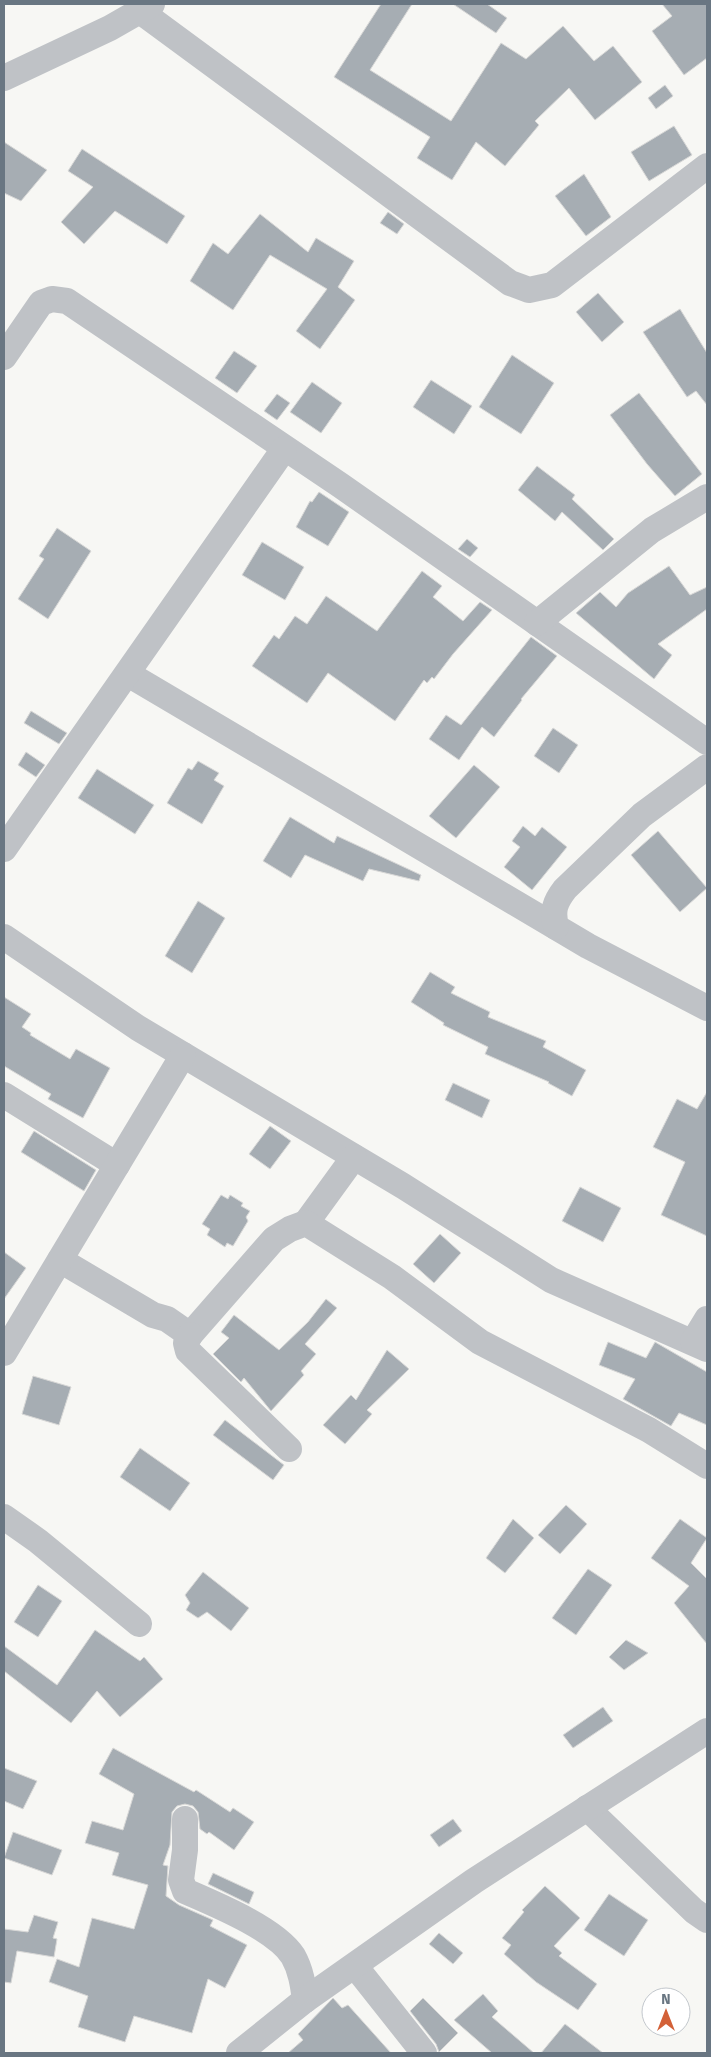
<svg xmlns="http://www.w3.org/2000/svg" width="711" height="2057" font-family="'Fira Sans',sans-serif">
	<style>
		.building { fill: #a6adb3; stroke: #d8d8d7 }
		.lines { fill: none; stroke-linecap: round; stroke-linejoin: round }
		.minor { stroke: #bfc2c6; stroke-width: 26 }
	</style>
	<rect width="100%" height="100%" fill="#f7f7f4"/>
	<g class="building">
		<path d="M381,4H412L370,70L451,121L501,43L526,59L563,26L594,61L613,46L642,82L595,120L569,88L535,121L539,125L505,166L476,142L452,180L417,158L430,137L334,77Z"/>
		<path d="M453,4H487L507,18L496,33Z"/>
		<path d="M662,4H707V58L684,75L652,31L672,16Z"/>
		<path d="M665,85L673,96L656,109L648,98Z"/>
		<path d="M674,126L692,155L649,181L631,152Z"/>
		<path d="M4,142L47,170L21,201L4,193Z"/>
		<path d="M82,149L185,216L167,244L115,211L84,244L61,222L93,187L68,171Z"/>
		<path d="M584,174L611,217L586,236L555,196Z"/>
		<path d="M388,212L404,224L397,234L380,223Z"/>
		<path d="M260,214L308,252L316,238L354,261L338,287L355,300L320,349L296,331L327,289L270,255L233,310L190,281L213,243L228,254Z"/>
		<path d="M598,293L624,322L602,342L576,312Z"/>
		<path d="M680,309L707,353V405L696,391L687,397L643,332Z"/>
		<path d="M234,351L257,366L237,393L215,378Z"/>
		<path d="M512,355L554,383L521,434L479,407Z"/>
		<path d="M431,380L472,406L454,434L413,407Z"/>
		<path d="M312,382L342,403L321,433L290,412Z"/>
		<path d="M639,393L702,474L675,496L647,464L610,415Z"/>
		<path d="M277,394L290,403L277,420L264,411Z"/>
		<path d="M537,466L575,495L572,499L614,539L603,550L562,512L555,521L518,490Z"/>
		<path d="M319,492L349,512L328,546L296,527L310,501L312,502Z"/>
		<path d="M57,528L91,551L48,619L18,599L44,559L39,556Z"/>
		<path d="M467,539L478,548L470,557L458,549Z"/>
		<path d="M262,542L304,567L285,600L242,575Z"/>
		<path d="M669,566L690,595L707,587V609L658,644L672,655L654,679L576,613L600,592L616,607L628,593Z"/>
		<path d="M422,571L442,586L433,597L463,621L480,602L492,610L453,654L434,679L432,677L427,683L424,680L395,721L328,673L307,703L252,666L274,635L279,639L295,616L307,624L326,596L377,631Z"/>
		<path d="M531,637L557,656L521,699L522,700L494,737L482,727L459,760L429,739L446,715L461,725Z"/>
		<path d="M31,711L67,733L59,744L24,723Z"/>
		<path d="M553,728L578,745L559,773L534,756Z"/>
		<path d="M26,752L45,765L36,777L18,765Z"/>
		<path d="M198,761L219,773L214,780L224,786L202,824L167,803L188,768L192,770Z"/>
		<path d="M474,765L500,787L456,838L429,816Z"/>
		<path d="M97,769L154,805L135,834L78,798Z"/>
		<path d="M290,817L334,843L337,836L421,875L419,881L369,869L363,881L305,855L291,878L263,861Z"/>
		<path d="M523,826L535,836L542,827L567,847L532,890L504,867L520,847L512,841Z"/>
		<path d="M658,831L707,888L680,912L631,855Z"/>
		<path d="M198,901L225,918L192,973L165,956Z"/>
		<path d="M430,972L455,987L451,993L490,1012L488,1017L546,1041L543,1047L586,1070L572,1096L548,1083L549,1082L485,1054L488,1047L443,1025L444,1023L411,1002Z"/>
		<path d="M4,997L31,1014L22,1027L31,1033L30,1035L70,1059L76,1049L110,1068L83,1118L48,1099L51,1094L4,1066Z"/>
		<path d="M453,1083L490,1100L482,1118L445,1100Z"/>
		<path d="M707,1092V1236L661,1215L685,1162L653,1147L677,1099L697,1109Z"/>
		<path d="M270,1126L291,1141L270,1169L249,1154Z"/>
		<path d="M34,1131L96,1170L84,1191L21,1152Z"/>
		<path d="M580,1187L621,1208L603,1242L562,1221Z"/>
		<path d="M221,1195L228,1199L230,1195L243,1203L241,1206L250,1211L246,1217L248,1221L233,1246L227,1243L225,1247L207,1235L210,1229L202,1224Z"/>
		<path d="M440,1234L461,1253L434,1283L413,1264Z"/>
		<path d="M4,1252L26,1268L4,1299Z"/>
		<path d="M326,1299L337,1308L305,1344L316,1354L301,1371L304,1375L271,1411L244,1378L241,1382L213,1354L229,1338L221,1332L234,1315L279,1350L308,1322Z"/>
		<path d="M608,1342L646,1358L655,1342L707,1372V1425L679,1413L671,1426L623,1399L635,1379L599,1365Z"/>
		<path d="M387,1350L409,1369L367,1410L372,1414L345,1444L323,1425L351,1395L356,1400Z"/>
		<path d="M33,1376L71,1387L59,1425L22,1414Z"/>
		<path d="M225,1420L284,1465L273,1480L213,1435Z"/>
		<path d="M140,1448L190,1483L170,1511L120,1477Z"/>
		<path d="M566,1505L587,1524L560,1554L538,1535Z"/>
		<path d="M513,1519L534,1538L505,1573L486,1558Z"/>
		<path d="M680,1519L707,1538L691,1563L707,1579V1644L674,1603L689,1586L651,1558Z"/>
		<path d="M588,1569L612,1585L576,1635L552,1618Z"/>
		<path d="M203,1572L249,1608L231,1631L207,1612L198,1618L186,1610L190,1603L185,1595Z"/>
		<path d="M38,1585L62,1601L38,1637L14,1622Z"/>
		<path d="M95,1630L140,1661L144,1657L163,1679L120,1717L97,1691L71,1723L4,1671V1646L57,1685Z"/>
		<path d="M626,1640L648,1653L624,1670L609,1657Z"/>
		<path d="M603,1707L613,1721L573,1748L563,1735Z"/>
		<path d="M113,1748L194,1792L196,1790L230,1812L233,1808L254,1822L234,1850L209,1832L207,1834L200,1829L198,1812L193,1806L185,1804L177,1806L172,1812L170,1845L163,1865L168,1866L166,1896L179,1905L213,1920L210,1926L247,1945L225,1988L208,1979L192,2033L134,2016L125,2042L78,2027L88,1996L49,1982L57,1959L79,1967L92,1918L134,1929L148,1885L112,1875L119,1853L85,1843L92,1821L123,1830L134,1794L99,1774Z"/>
		<path d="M4,1768L37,1781L23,1809L4,1801Z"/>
		<path d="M453,1819L462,1831L439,1847L430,1835Z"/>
		<path d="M13,1832L62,1850L52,1875L4,1858Z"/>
		<path d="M213,1873L254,1892L249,1904L208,1884Z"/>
		<path d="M545,1886L580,1918L554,1946L562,1953L559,1956L597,1984L578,2010L536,1982L504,1954L511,1945L502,1938L524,1912L522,1910Z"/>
		<path d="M609,1894L648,1920L624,1956L584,1930Z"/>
		<path d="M34,1915L58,1922L53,1938L57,1939L54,1957L17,1951L11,1983L4,1982V1929L28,1932Z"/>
		<path d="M439,1933L463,1953L453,1964L429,1944Z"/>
		<path d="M483,1994L498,2011L492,2017L534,2053H492L454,2020Z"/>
		<path d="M333,1998L342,2008L348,2005L391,2053H288L303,2040L298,2034Z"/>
		<path d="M423,1998L458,2033L439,2052L436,2044L410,2011Z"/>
		<path d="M565,2024L603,2053H541Z"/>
	</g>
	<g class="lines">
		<g class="minor">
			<path d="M140,11L510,283L529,290L552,285L707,166"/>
			<path d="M4,78L110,28L152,4"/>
			<path d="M4,357L41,303L52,299L67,301L340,485L707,742"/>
			<path d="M537,623L652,530L707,497"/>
			<path d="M128,674L588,946L707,1008"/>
			<path d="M4,849L284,449"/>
			<path d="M556,927C552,910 555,902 565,889L642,815L707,767"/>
			<path d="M4,937L138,1028L403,1186L551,1280L707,1349"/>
			<path d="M4,1095L117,1165"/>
			<path d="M306,1223L354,1157"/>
			<path d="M60,1260L153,1315L167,1319L190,1335L274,1239L290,1229L306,1223L392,1277L480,1342L649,1430L707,1466"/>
			<path d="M190,1335L186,1343L188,1351L289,1449"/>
			<path d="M693,1342L707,1319"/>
			<path d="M4,1353L183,1055"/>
			<path d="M4,1517L38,1541L139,1624"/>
			<path d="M587,1808L694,1911L707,1920"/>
			<path d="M185,1819V1850L181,1880L185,1891C215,1904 276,1929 293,1956C301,1970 303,1985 305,2000"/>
			<path d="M355,1966L424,2053"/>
			<path d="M239,2053L305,2000L474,1881L707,1731"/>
		</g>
	</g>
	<rect width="711" height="2057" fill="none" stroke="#697682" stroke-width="10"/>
	<g transform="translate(666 2012)"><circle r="24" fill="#ffffff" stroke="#c3c8cd"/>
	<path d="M0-4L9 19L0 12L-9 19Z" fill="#d36138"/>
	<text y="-8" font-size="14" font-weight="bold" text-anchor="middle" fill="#697682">N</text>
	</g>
</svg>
